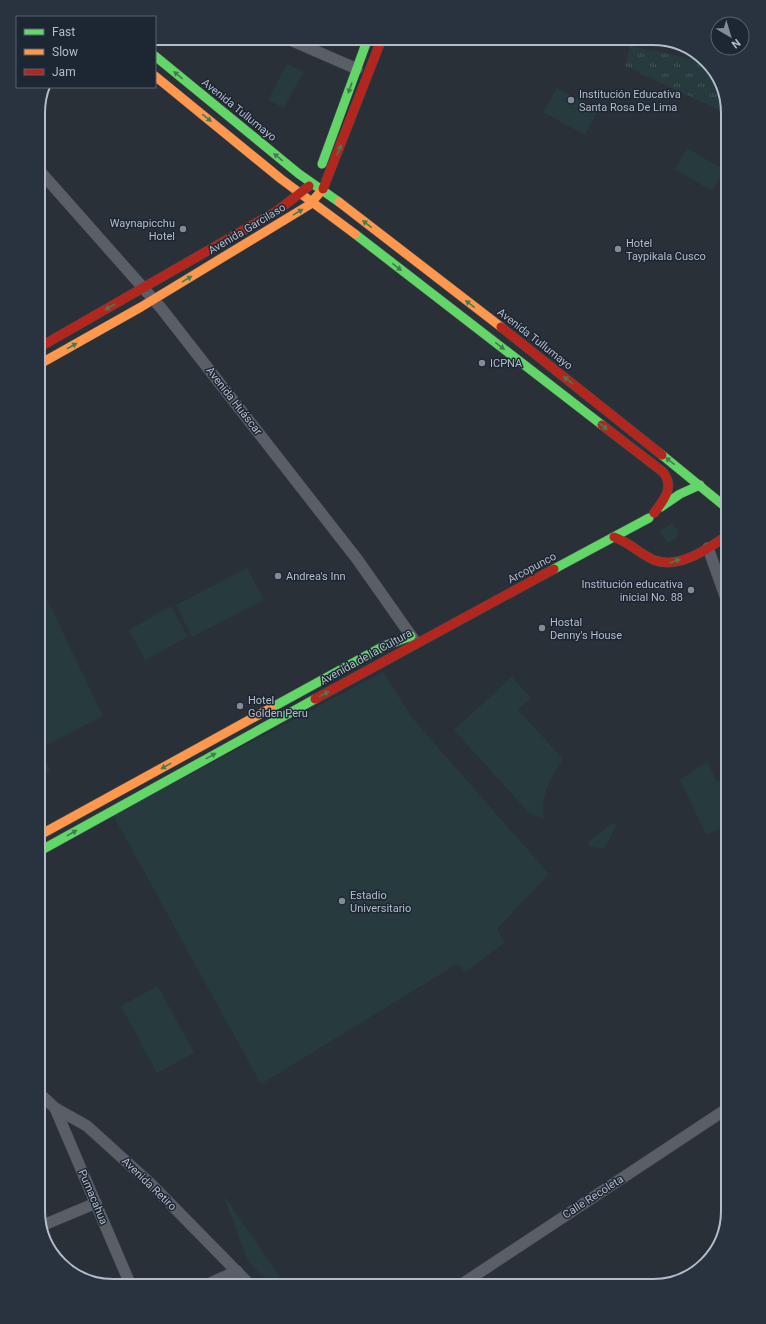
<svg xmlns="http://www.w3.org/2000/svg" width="766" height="1324" font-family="Roboto,sans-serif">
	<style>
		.grass { fill: #273a3e }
		.park { fill: url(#park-tufts) }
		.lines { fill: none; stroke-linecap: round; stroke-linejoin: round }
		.street-casing { stroke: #484c53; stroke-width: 12 }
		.fast-casing { stroke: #484c53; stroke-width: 10 }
		.slow-casing { stroke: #484c53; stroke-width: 10 }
		.jam-casing { stroke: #484c53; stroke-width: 10 }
		.street { stroke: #5a5e66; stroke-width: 11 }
		.fast { stroke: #63d668; stroke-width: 9 }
		.slow { stroke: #ff974d; stroke-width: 9 }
		.jam { stroke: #b3261e; stroke-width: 9 }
		.oneway { fill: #407e4e }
		.poi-dot { fill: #848b96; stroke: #1d2633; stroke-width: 1.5 }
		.labels { text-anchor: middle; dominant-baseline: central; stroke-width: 3; stroke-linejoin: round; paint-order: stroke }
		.poi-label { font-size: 11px; fill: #b4bcc9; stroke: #1d2633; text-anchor: start }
		.street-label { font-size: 11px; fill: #b4bcc9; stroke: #1d2633 }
		.rim { fill: none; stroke: #b4bcc9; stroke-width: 2 }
	</style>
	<defs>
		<pattern id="park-tufts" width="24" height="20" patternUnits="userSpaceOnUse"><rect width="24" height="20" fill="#273a3e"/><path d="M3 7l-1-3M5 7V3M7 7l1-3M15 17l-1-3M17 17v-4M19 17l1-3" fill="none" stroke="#445559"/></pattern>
	</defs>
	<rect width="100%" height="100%" fill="#2a3038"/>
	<g class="grass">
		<path d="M287,64L303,72L284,108L268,100Z"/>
		<path d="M557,88L598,110L585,135L543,112Z"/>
		<path d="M687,148L724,170L712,191L675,169Z"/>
		<path d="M672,523L678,532L676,538L668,543L659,531Z"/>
		<path d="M247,568L264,600L192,637L176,605Z"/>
		<path d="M38,581L103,716L39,749L51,771L38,778Z"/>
		<path d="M171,606L188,637L145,660L129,630Z"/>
		<path d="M383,672L414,720L549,874L497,929L505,942L465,972L457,964L261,1084L113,815Z"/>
		<path d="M512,677L531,698L518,710L563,759C551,779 540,794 544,819L529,813L454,730Z"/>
		<path d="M707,762L717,782L728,779L727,789L728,827L706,834L680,780Z"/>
		<path d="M618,823L604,849L589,846V841L611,824Z"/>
		<path d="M158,986L194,1053L157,1073L121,1006Z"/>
		<path d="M223,1194L286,1286H276L254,1268L247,1259Z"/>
	</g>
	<path class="park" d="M630,46L705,62L720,80L728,114L625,66Z"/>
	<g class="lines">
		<defs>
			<g id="street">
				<path d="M286,38L357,69"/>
				<path d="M38,169L161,308L357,559L414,640"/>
				<path d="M708,548L728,604"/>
				<path d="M38,1092L55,1108L87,1126L151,1184L251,1286"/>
				<path d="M55,1108L131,1286"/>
				<path d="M41,1226L96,1203"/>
				<path d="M204,1286L237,1271"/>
				<path d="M459,1286L728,1108"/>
			</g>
			<g id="fast">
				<path d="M155,56L299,174L339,202"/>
				<path d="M322,164L368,38"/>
				<path d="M355,234L602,425"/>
				<path d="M662,455L728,509"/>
				<path d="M661,507L680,494L700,485"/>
				<path d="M554,569L649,518"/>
				<path d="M271,708L384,646L411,636"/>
				<path d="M38,852L315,699"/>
			</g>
			<g id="slow">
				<path d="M155,76L281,179L355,234"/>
				<path d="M339,202L501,327"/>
				<path d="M38,365L141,307L309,205L323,189"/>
				<path d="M38,836L271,708"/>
			</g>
			<g id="jam">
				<path d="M323,189L382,38"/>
				<path d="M501,327L662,455"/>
				<path d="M38,348L277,211L309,186"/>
				<path d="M602,425L663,472C675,487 664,500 654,513"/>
				<path d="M614,537C629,542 640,554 654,560C679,570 709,548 728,535"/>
				<path d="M315,699L554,569"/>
			</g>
		</defs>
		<use href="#street" class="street-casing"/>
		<use href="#fast" class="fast-casing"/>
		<use href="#slow" class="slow-casing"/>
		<use href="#jam" class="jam-casing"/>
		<use href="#street" class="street"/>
		<use href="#fast" class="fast"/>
		<use href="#slow" class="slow"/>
		<use href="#jam" class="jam"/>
	</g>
	<defs><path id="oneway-solid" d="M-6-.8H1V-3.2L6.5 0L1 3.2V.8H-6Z"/></defs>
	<g class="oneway">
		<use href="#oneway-solid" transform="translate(178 75) rotate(-141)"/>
		<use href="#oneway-solid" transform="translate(350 88) rotate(110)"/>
		<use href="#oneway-solid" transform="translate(207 118) rotate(39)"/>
		<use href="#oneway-solid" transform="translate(339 150) rotate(-68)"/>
		<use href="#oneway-solid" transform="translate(278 157) rotate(-141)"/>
		<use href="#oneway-solid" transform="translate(298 212) rotate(-31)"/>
		<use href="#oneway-solid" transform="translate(367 224) rotate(-142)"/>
		<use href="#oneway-solid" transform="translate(397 267) rotate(38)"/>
		<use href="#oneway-solid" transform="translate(187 279) rotate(-31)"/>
		<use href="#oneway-solid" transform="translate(470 304) rotate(-142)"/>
		<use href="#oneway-solid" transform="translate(110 307) rotate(150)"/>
		<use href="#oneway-solid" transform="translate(72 346) rotate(-29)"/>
		<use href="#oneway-solid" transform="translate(500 346) rotate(38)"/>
		<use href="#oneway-solid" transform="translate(568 380) rotate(-142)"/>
		<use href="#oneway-solid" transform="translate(603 426) rotate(38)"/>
		<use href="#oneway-solid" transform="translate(670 461) rotate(-142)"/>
		<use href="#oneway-solid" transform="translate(675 561) rotate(-19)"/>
		<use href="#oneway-solid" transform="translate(324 694) rotate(-29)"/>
		<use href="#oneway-solid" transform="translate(211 756) rotate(-29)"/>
		<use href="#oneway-solid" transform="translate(166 766) rotate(151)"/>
		<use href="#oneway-solid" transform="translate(72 833) rotate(-29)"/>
	</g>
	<g class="poi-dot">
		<circle cx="571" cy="100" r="4"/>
		<circle cx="183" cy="229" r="4"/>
		<circle cx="618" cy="249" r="4"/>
		<circle cx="482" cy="363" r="4"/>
		<circle cx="278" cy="576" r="4"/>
		<circle cx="691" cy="590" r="4"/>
		<circle cx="542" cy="628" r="4"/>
		<circle cx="240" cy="706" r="4"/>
		<circle cx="342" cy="901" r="4"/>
	</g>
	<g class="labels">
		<g class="poi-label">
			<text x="579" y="94">Institución Educativa<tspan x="579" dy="13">Santa Rosa De Lima</tspan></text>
			<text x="175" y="223" text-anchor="end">Waynapicchu<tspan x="175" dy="13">Hotel</tspan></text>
			<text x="626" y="243">Hotel<tspan x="626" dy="13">Taypikala Cusco</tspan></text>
			<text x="490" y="363">ICPNA</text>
			<text x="286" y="576">Andrea's Inn</text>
			<text x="683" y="584" text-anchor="end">Institución educativa<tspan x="683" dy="13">inicial No. 88</tspan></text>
			<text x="550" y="622">Hostal<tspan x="550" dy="13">Denny's House</tspan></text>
			<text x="248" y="700">Hotel<tspan x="248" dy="13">Golden Peru</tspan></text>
			<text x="350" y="895">Estadio<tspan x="350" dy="13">Universitario</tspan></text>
		</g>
		<g class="street-label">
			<text transform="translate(239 110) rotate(39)">Avenida Tullumayo</text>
			<text transform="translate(247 229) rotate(-31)">Avenida Garcilaso</text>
			<text transform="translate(535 339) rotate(38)">Avenida Tullumayo</text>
			<text transform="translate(234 401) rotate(52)">Avenida Huáscar</text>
			<text transform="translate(532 568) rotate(-28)">Arcopunco</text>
			<text transform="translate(366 657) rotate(-29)">Avenida de la Cultura</text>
			<text transform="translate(149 1184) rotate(44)">Avenida Retiro</text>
			<text transform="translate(93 1197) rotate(67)">Pumacahua</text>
			<text transform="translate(593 1197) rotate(-33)">Calle Recoleta</text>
		</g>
	</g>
	<path d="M0 0H766V1324H0ZM113 45H653A68 68 0 0 1 721 113V1211A68 68 0 0 1 653 1279H113A68 68 0 0 1 45 1211V113A68 68 0 0 1 113 45Z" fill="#29323f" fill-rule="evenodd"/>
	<path class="rim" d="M113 45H653A68 68 0 0 1 721 113V1211A68 68 0 0 1 653 1279H113A68 68 0 0 1 45 1211V113A68 68 0 0 1 113 45Z"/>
	<rect x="16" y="16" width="140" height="72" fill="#1d2633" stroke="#59626f"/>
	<rect x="24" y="29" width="20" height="6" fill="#63d668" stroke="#59626f"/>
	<text x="52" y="36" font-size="12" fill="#b4bcc9">Fast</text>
	<rect x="24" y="49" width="20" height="6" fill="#ff974d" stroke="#59626f"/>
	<text x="52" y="56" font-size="12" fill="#b4bcc9">Slow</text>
	<rect x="24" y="69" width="20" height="6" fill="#b3261e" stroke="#59626f"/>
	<text x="52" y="76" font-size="12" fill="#b4bcc9">Jam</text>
	<g transform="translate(730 36) rotate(142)"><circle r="19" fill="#1d2633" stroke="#59626f"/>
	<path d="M0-3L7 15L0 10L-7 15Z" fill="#848b96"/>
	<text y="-6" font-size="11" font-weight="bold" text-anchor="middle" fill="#b4bcc9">N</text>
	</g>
</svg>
